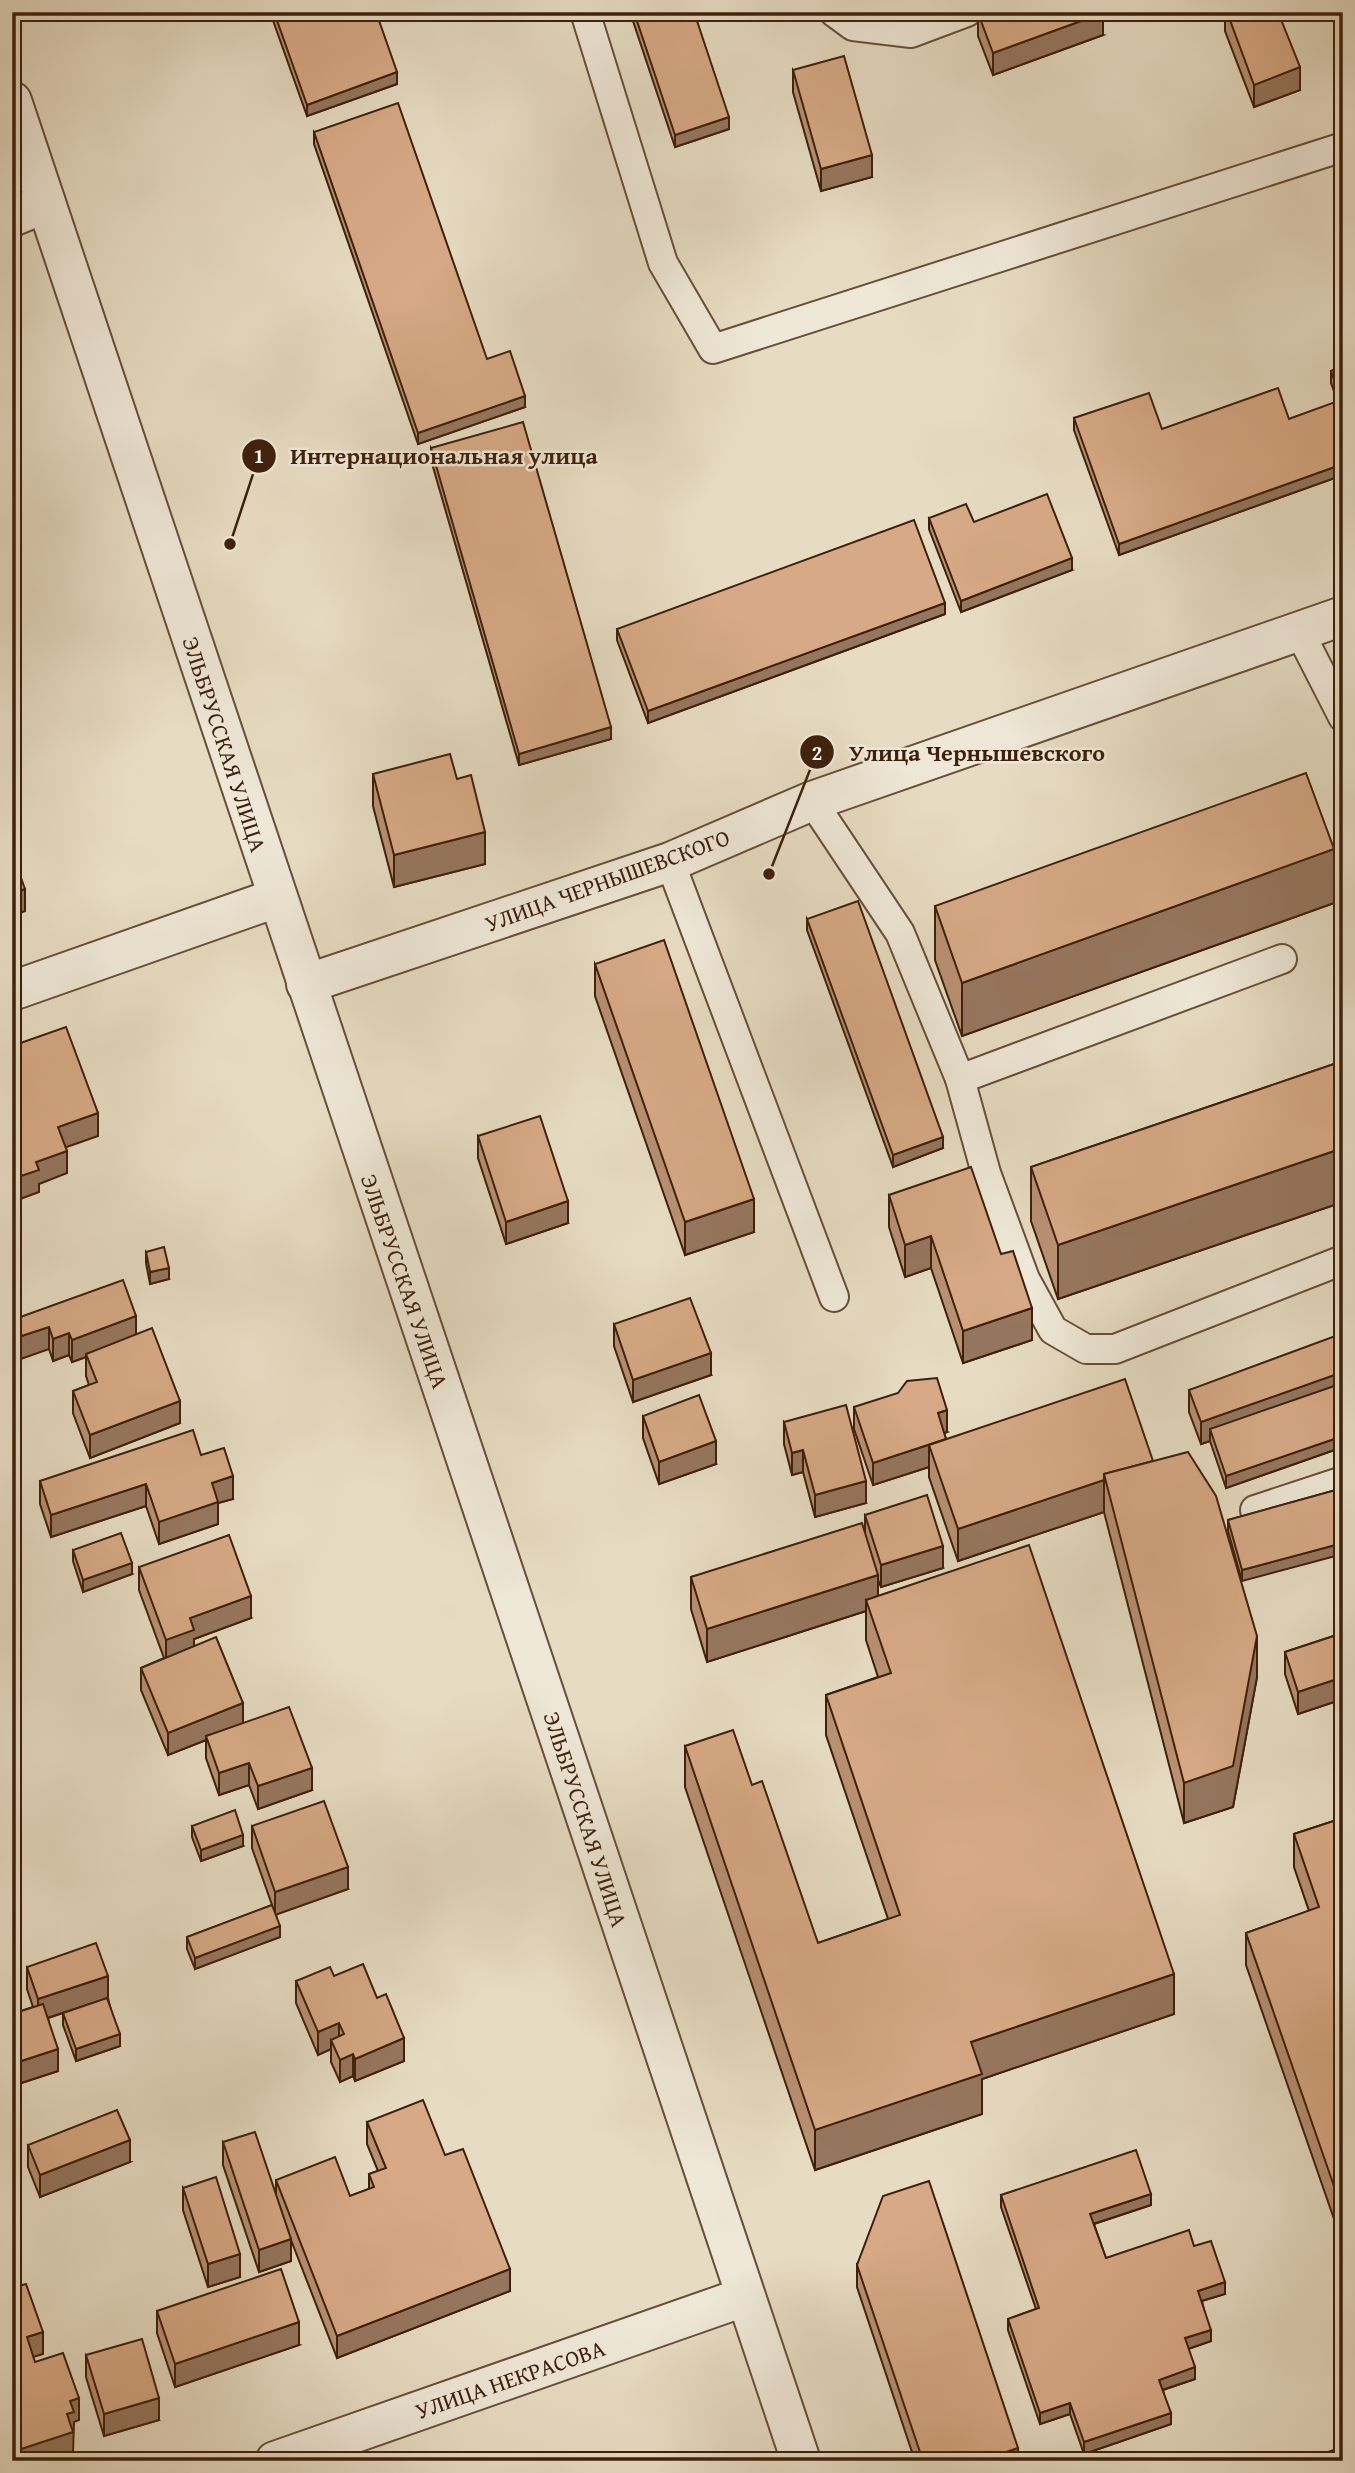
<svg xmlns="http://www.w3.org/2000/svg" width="1355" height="2473" font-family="'Gentium Book Plus',serif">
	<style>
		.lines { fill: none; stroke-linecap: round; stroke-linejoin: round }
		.service-casing { stroke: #684e39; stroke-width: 32 }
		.minor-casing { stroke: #684e39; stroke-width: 42 }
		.tertiary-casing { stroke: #684e39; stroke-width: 42 }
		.service { stroke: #efe8d8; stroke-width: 28 }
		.minor { stroke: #efe8d8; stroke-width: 38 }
		.tertiary { stroke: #efe8d8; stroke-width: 38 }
		.wall { fill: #b99173; stroke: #3e1f0b; stroke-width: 2 }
		.shaded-wall { fill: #96765e; stroke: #3e1f0b; stroke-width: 2 }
		.building { fill: #d7a986; stroke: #3e1f0b; stroke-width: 2 }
		.labels { text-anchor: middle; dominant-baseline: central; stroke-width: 5; stroke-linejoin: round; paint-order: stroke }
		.street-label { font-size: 23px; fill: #3e1f0b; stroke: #efe8d8 }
		.leader { fill: none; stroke: #3e1f0b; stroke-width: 2.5 }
		.callout-dot { fill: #3e1f0b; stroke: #efe8d8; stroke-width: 2.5 }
		.mark-label { font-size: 21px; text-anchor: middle; font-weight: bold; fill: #fff }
		.callout-label { font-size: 24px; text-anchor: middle; font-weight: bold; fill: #3e1f0b; stroke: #efe8d8; stroke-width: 5; stroke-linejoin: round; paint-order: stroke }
	</style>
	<rect width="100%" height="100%" fill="#e7dcc3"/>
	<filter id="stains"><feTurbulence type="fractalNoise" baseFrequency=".00286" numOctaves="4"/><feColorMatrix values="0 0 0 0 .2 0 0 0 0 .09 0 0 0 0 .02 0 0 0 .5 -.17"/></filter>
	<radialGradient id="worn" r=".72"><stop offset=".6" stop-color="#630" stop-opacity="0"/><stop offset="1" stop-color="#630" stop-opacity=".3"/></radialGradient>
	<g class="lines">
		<defs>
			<g id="service">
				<path d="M585,12L663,263L713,349L1343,147"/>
				<path d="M834,12L853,26L911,33L967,12"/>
				<path d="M1299,631L1343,717"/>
				<path d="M812,801L900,933L960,1079L986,1173L1025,1279L1053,1330L1086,1349H1115L1343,1260"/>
				<path d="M670,862L834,1297"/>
				<path d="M960,1079L1282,959"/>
				<path d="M1255,1510L1343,1481"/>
			</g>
			<g id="minor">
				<path d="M12,217L46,203"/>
				<path d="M306,984L670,862L812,801L1343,616"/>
				<path d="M12,991L276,898"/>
				<path d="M275,2461L744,2297"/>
			</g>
			<path id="tertiary" d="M12,101L801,2461"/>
		</defs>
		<use href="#service" class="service-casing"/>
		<use href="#minor" class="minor-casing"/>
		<use href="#tertiary" class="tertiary-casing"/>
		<use href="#service" class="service"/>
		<use href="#minor" class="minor"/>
		<use href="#tertiary" class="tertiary"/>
	</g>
	<g class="wall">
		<path d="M270,12H376L397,84L307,116Z"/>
		<path d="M630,12H694L729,129L675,147Z"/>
		<path d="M1225,12H1278L1300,90L1254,107L1225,31Z"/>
		<path d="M978,13L1103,35L993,75L978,36Z"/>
		<path d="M793,70L872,177L821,191L793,92Z"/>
		<path d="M314,132L487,359L525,407L418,444L314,144Z"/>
		<path d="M1343,367V475L1119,555L1074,430V418L1162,429L1289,419L1338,402L1331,383V371Z"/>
		<path d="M431,448L611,739L519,765L431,460Z"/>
		<path d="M929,518L1072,570L961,612L929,529Z"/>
		<path d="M945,614L648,723L617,640V629Z"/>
		<path d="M373,774L457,779L485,864L394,887L373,806Z"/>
		<path d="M1334,903L962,1036L935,960V906Z"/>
		<path d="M807,919L943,1148L893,1167L807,930Z"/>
		<path d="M595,964L754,1232L685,1255L595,996Z"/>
		<path d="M1343,1061V1202L1058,1299L1031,1221V1167Z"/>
		<path d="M478,1136L568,1223L506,1244L478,1158Z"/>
		<path d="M889,1195L1001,1254L1032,1340L963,1363L931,1268L905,1277L889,1227Z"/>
		<path d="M146,1252L169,1279L150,1284L146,1263Z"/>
		<path d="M12,1320L136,1334L180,1423L90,1458L73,1413V1391L89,1385L86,1376V1357L72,1362L69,1355L53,1361L49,1349Z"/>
		<path d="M614,1324L711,1375L633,1402L614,1346Z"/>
		<path d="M1343,1347V1447L1226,1488L1210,1441L1201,1444L1189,1412V1390Z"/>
		<path d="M854,1407L947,1432L944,1433L946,1439L1153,1461L1257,1677L1233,1807L1184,1823L1104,1512L958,1561L929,1477V1467L873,1485L854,1429Z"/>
		<path d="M643,1416L716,1464L659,1484L643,1438Z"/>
		<path d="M784,1422L866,1503L815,1517L803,1472L792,1475L784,1444Z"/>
		<path d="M201,1455L233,1499L218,1503V1524L159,1544L146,1506L51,1537L40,1504V1481Z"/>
		<path d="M1343,1488L1242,1581L1228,1531V1520Z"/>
		<path d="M865,1515L943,1568L881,1587L878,1580V1596L1174,2014L982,2079V2114L815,2170L685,1787V1746L752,1785L818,1943L888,1919L826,1735V1695L878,1677L866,1640V1611L707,1662L691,1609V1577L865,1534Z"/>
		<path d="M73,1550L132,1574L83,1592L73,1561Z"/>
		<path d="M139,1567L251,1618L194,1639V1646L243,1723L312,1790L258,1809L249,1785L219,1795L206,1758V1740L168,1755L141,1690V1668L164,1658L139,1590Z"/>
		<path d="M1343,1633V1699L1298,1714L1285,1674V1652Z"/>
		<path d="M1343,1818V2245L1246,1965V1933L1309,1911L1294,1867V1834Z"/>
		<path d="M192,1826L243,1846L201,1861L192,1837Z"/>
		<path d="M252,1826L348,1889L276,1914L280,1937L195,1969L187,1949V1937L272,1905L252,1848Z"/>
		<path d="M27,1967L108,1998L120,2046L76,2061L63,2025V2013L87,2005L48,2018L58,2071L12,2086V2014L33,2007L27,1989Z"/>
		<path d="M334,1976L377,1998L404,2061L355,2081L353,2076L340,2082L331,2062V2049L318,2055L296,2003V1981Z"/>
		<path d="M367,2122L445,2155L510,2291L337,2358L291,2240V2261L259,2272L223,2165V2142L276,2195V2180L350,2196L369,2189V2174L378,2171L367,2144Z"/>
		<path d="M28,2145L130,2162L40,2197L28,2167Z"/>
		<path d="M183,2188L240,2277L208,2287L183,2210Z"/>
		<path d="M1001,2195L1151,2205L1094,2224L1106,2258L1194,2246L1225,2294L1202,2301L1211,2341L1188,2349L1195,2379L1163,2390L1171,2424L1084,2454L1070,2414L1040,2424L1008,2330V2319L1036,2309L1001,2207Z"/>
		<path d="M857,2265L1018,2460L1036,2461H915L857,2287Z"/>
		<path d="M157,2311L299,2345L175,2387L157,2333Z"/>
		<path d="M86,2355L159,2420L104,2436L86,2377Z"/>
	</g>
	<g class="shaded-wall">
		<path d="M1103,13V35L993,75V53Z"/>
		<path d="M1300,67V90L1254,107V85Z"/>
		<path d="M397,72V84L307,116V105Z"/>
		<path d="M729,117V129L675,147V135Z"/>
		<path d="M872,155V177L821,191V169Z"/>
		<path d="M525,396V407L418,444V433Z"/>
		<path d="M1343,464V475L1119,555V544Z"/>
		<path d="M1072,558V570L961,612V601Z"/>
		<path d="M945,603V614L648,723V711Z"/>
		<path d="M611,727V739L519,765V754Z"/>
		<path d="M485,832V864L394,887V855Z"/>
		<path d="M1334,849V903L962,1036V983Z"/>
		<path d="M25,889V911L12,916V893Z"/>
		<path d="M98,1113V1136L58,1150V1127Z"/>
		<path d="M943,1137V1148L893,1167V1155Z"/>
		<path d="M1343,1148V1202L1058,1299V1245Z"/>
		<path d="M67,1151V1173L39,1184V1192L12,1202V1179L36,1162Z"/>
		<path d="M754,1199V1232L685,1255V1222Z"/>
		<path d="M568,1201V1223L506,1244V1222Z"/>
		<path d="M931,1236V1268L905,1277V1245Z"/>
		<path d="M169,1268V1279L150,1284V1272Z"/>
		<path d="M1032,1308V1340L963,1363V1331Z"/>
		<path d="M136,1316V1339L86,1354V1357L72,1362V1340Z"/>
		<path d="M49,1327V1349L12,1362V1339Z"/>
		<path d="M69,1333V1355L53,1361V1339Z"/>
		<path d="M711,1353V1375L633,1402V1380Z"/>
		<path d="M1343,1372V1394L1210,1429V1441L1201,1444V1422Z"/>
		<path d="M180,1401V1423L90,1458V1435Z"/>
		<path d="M947,1410V1432L938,1435V1413Z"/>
		<path d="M1343,1436V1447L1226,1488V1476Z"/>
		<path d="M946,1439L929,1445V1467L873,1485V1463Z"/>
		<path d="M716,1441V1464L659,1484V1462Z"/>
		<path d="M803,1450V1472L792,1475V1453Z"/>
		<path d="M233,1476V1499L218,1503V1524L159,1544V1522L212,1483Z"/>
		<path d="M1104,1480V1512L958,1561V1529Z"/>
		<path d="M866,1481V1503L815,1517V1495Z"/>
		<path d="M146,1484V1506L51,1537V1515Z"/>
		<path d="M1343,1543V1554L1242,1581V1570Z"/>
		<path d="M943,1546V1568L881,1587V1565Z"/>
		<path d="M132,1563V1574L83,1592V1580Z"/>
		<path d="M878,1575V1607L866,1600V1611L707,1662V1629Z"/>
		<path d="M251,1596V1618L194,1639V1652L166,1662V1640L190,1618Z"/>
		<path d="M1257,1636V1677L1233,1807L1184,1823V1783Z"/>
		<path d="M1343,1677V1699L1298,1714V1692Z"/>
		<path d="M243,1703V1725L206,1736V1740L168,1755V1733Z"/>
		<path d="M249,1763V1785L219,1795V1773Z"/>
		<path d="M312,1768V1790L258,1809V1786Z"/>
		<path d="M243,1835V1846L201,1861V1850Z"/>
		<path d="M348,1867V1889L275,1915V1892Z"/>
		<path d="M280,1926V1937L195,1969V1958Z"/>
		<path d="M1174,1974V2014L982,2079V2114L815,2170V2130L971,2042Z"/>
		<path d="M108,1976V1998L38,2021V1999Z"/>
		<path d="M339,2023V2046L331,2040V2049L318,2055V2032Z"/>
		<path d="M120,2034V2046L76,2061V2049Z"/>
		<path d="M404,2038V2061L355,2081V2059Z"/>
		<path d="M58,2049V2071L12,2086V2064Z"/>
		<path d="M353,2054V2076L340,2082V2060Z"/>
		<path d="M130,2140V2162L40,2197V2175Z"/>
		<path d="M1151,2194V2205L1090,2225V2214Z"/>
		<path d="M291,2239V2261L259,2272V2250Z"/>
		<path d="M240,2254V2277L208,2287V2264Z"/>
		<path d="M510,2269V2291L337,2358V2336Z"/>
		<path d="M1225,2282V2294L1198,2302V2291Z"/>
		<path d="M299,2322V2345L175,2387V2364Z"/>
		<path d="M1211,2330V2341L1185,2350V2338Z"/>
		<path d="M43,2332V2354L27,2359V2337Z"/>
		<path d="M1195,2367V2379L1159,2391V2380Z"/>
		<path d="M79,2398V2420L74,2422L73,2454L53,2461H12V2452L67,2414L70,2401Z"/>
		<path d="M159,2398V2420L104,2436V2414Z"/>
		<path d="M1070,2403V2414L1040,2424V2413Z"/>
		<path d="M1171,2413V2424L1084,2454V2442Z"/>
		<path d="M1018,2448V2461H980Z"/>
	</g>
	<g class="building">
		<path d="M274,12H376L397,72L307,105Z"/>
		<path d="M634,12H694L729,117L675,135Z"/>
		<path d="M981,12H1103V13L993,53L978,13Z"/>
		<path d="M1227,12H1278L1300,67L1254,85Z"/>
		<path d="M844,56L872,155L821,169L793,70Z"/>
		<path d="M398,103L487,359L510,351L525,396L418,433L314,132Z"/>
		<path d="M1343,367V464L1119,544L1074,418L1149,393L1162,429L1278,388L1289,419L1341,400L1331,371Z"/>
		<path d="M523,422L611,727L519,754L431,448Z"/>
		<path d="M1047,494L1072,558L961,601L929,518L966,504L974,522Z"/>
		<path d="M914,520L945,603L648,711L617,629Z"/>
		<path d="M450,754L457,779L471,775L485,832L394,855L373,774Z"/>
		<path d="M1306,773L1334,849L962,983L935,906Z"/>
		<path d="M12,853L25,889L12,893Z"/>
		<path d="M858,901L943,1137L893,1155L807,919Z"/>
		<path d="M664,940L754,1199L685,1222L595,964Z"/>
		<path d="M66,1027L98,1113L58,1127L67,1151L36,1162L39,1170L12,1179V1046Z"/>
		<path d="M1343,1061V1148L1058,1245L1031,1167Z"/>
		<path d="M540,1116L568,1201L506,1222L478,1136Z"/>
		<path d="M971,1167L1001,1254L1013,1251L1032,1308L963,1331L931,1236L905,1245L889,1195Z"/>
		<path d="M164,1247L169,1268L150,1272L146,1252Z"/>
		<path d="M123,1280L136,1316L72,1340L69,1333L53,1339L49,1327L12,1339V1320Z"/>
		<path d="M690,1298L711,1353L633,1380L614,1324Z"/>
		<path d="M152,1328L180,1401L90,1435L73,1391L97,1382L86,1354Z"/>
		<path d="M1338,1335L1343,1347V1372L1201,1422L1189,1390Z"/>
		<path d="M937,1378L947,1410L938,1413L946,1439L873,1463L854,1407L898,1393L907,1381Z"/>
		<path d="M1125,1379L1153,1461L1104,1474V1480L958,1529L929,1445Z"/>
		<path d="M1343,1383V1436L1226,1476L1210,1429Z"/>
		<path d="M699,1395L716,1441L659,1462L643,1416Z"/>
		<path d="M846,1405L866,1481L815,1495L803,1450L792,1453L784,1422Z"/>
		<path d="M193,1430L201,1455L224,1448L233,1476L212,1483L218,1502L159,1522L146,1484L51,1515L40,1481Z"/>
		<path d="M1188,1452L1216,1496L1257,1636L1233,1766L1184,1783L1104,1474Z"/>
		<path d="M1343,1488V1543L1242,1570L1228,1520Z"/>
		<path d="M927,1495L943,1546L881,1565L865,1515Z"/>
		<path d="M862,1523L878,1575L707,1629L691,1577Z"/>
		<path d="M121,1533L132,1563L83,1580L73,1550Z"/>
		<path d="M229,1535L251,1596L190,1618L194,1630L166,1640L139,1567Z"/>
		<path d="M1029,1545L1174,1974L971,2042L982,2074L815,2130L685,1746L733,1730L752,1785L762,1781L818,1943L900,1915L826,1695L891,1673L866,1600Z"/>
		<path d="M1343,1633V1677L1298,1692L1285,1652Z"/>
		<path d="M216,1637L243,1703L168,1733L141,1668Z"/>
		<path d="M289,1707L312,1768L258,1786L249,1763L219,1773L206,1736Z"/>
		<path d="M324,1801L348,1867L275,1892L252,1826Z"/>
		<path d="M235,1810L243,1835L201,1850L192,1826Z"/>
		<path d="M1343,1818V2212L1246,1933L1319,1907L1294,1834Z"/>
		<path d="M272,1905L280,1926L195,1958L187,1937Z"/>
		<path d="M96,1943L108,1976L38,1999L27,1967Z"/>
		<path d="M363,1964L377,1998L386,1994L404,2038L355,2059L353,2054L340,2060L331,2040L344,2034L339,2023L318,2032L296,1981L330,1967L334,1976Z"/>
		<path d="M107,1998L120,2034L76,2049L63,2013Z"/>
		<path d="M43,2004L58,2049L12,2064V2014Z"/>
		<path d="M423,2100L445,2155L463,2149L510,2269L337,2336L276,2180L335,2157L350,2196L374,2187L369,2174L386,2168L367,2122Z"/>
		<path d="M117,2110L130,2140L40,2175L28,2145Z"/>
		<path d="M255,2132L291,2239L259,2250L223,2142Z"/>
		<path d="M1136,2150L1151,2194L1090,2214L1106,2258L1189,2230L1194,2246L1211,2241L1225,2282L1198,2291L1211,2330L1185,2338L1195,2367L1159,2380L1171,2413L1084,2442L1070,2403L1040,2413L1008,2319L1039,2308L1001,2195Z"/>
		<path d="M216,2177L240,2254L208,2264L183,2188Z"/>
		<path d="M929,2181L1018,2448L980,2461H923L857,2265L883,2196Z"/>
		<path d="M281,2269L299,2322L175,2364L157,2311Z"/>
		<path d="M26,2284L43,2332L27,2337L35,2362L63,2353L79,2398L70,2401L74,2412L67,2414L73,2432L12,2452V2288Z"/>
		<path d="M142,2339L159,2398L104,2414L86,2355Z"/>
		<path d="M1343,2447V2461H1307V2459Z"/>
		<path d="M1034,2455L1036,2461H1017Z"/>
		<path d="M555,2457L556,2461H542Z"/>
	</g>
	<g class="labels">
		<g class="street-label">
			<text transform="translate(225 744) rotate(72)">ЭЛЬБРУССКАЯ УЛИЦА</text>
			<text transform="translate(607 880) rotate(-20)">УЛИЦА ЧЕРНЫШЕВСКОГО</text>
			<text transform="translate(405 1281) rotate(71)">ЭЛЬБРУССКАЯ УЛИЦА</text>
			<text transform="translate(586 1819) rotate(72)">ЭЛЬБРУССКАЯ УЛИЦА</text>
			<text transform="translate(510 2379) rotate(-19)">УЛИЦА НЕКРАСОВА</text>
		</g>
	</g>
	<path class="leader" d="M230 544L259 456M769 874L817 752"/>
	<g class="callout-dot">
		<circle cx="230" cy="544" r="7"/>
		<circle cx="769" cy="874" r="7"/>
		<circle cx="259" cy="456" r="18"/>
		<circle cx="817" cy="752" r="18"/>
	</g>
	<g class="mark-label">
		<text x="259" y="463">1</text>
		<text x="817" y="760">2</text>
	</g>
	<g class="callout-label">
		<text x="444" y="464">Интернациональная улица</text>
		<text x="977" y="761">Улица Чернышевского</text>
	</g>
	<rect width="1355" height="2473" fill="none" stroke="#e7dcc3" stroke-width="42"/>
	<rect x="14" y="14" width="1327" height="2445" fill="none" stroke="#3e1f0b" stroke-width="3.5"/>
	<rect x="21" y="21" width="1313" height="2431" fill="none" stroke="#3e1f0b" stroke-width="2"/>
	<rect width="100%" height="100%" filter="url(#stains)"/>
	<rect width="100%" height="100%" fill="url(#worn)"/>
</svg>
